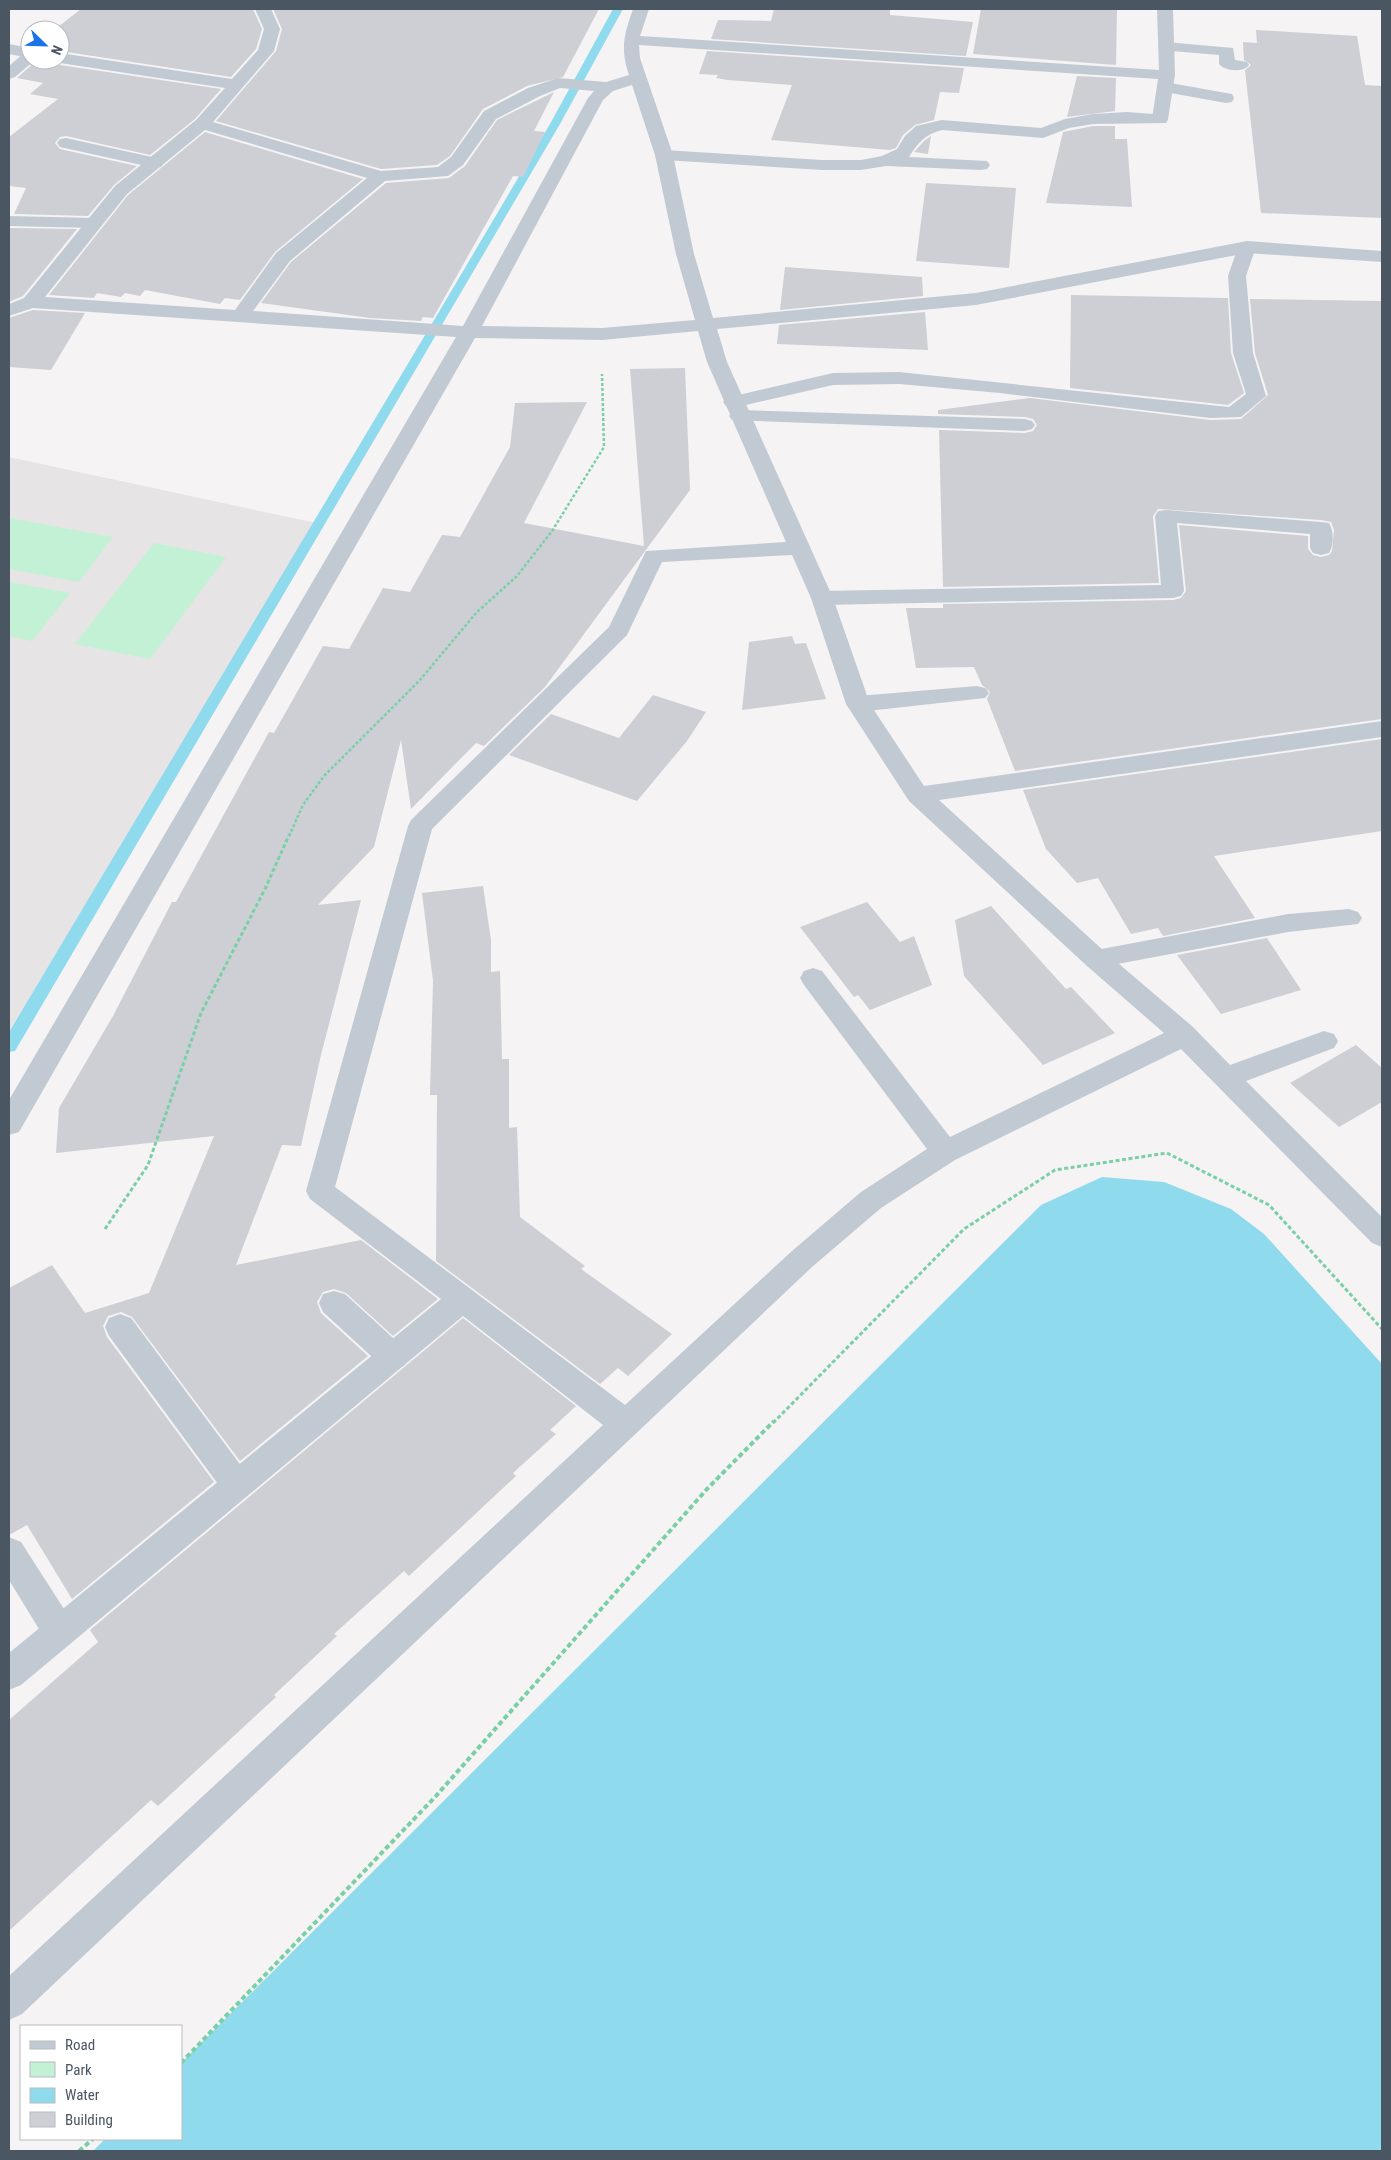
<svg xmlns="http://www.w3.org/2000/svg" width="1391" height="2160" font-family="'Roboto Condensed',sans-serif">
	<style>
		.education { fill: #e6e4e5 }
		.green { fill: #c3f1d5 }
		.water { fill: #90daee }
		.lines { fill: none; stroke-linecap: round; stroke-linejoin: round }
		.stream { fill: #90daee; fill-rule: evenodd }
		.building { fill: #cdcfd5 }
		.path-far2 { stroke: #7ad0a6; stroke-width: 2.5; stroke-dasharray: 3 2; stroke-linecap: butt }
		.path-far1 { stroke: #7ad0a6; stroke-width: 3; stroke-dasharray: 4 2.5; stroke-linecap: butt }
		.path { stroke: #7ad0a6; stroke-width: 4; stroke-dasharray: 5 3; stroke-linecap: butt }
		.lane { fill: #c1cad2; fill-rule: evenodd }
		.street { fill: #c1cad2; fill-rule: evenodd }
	</style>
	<rect width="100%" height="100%" fill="#f5f3f3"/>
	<path class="education" d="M9,457L316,523L9,1031Z"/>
	<g class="green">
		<path d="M9,518L113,537L79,582L9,569Z"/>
		<path d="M154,543L226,557L150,659L75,644Z"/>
		<path d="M9,582L70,593L32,641L9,636Z"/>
	</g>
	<path class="water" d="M1102,1177L1164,1182L1231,1209L1264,1234L1382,1364V2151H93L105,2139H181V2063L1041,1205Z"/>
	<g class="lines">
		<path class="stream" d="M613,9H623L560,124L15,1051L9,1052V1032L446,300L550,124Z"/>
	</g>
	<g class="building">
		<path d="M81,9H253L262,29L256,49L231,77L60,51V30H54Z"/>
		<path d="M273,9H599L563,77L527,86L483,109L450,156L437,165L381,169L216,121L276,51L282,29Z"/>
		<path d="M774,9L890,10V15L973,22L966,56L711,39L718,20L771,21Z"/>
		<path d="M981,9H1117L1116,65L973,54Z"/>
		<path d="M1256,30L1357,36L1365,85L1382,86V218L1261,213L1245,70L1251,65L1244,60L1243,42L1257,43Z"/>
		<path d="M707,51L964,68L959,93L940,92L934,120L915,125L903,135L896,148L890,150L771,140L792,85L727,80L716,78L718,75L699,74Z"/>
		<path d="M37,60H51L60,65L221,89L195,119L150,155L66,136L60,137L55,143L60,149L137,166L114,185L88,216L14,214L26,188L9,186V137L58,99L30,94L43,83L17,78Z"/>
		<path d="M1077,76L1116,78L1115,111L1067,117Z"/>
		<path d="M554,92L534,131L545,132L523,177L513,176L433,318L423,317L421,321L370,318L261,303L291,262L386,183L449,178L465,166L497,120Z"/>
		<path d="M1093,126H1115V139H1127L1132,207L1046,203L1063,132Z"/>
		<path d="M205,132L363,179L275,252L240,300L225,298L220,304L145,290L140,296L125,293L121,297L97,293L94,298L49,295L128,195Z"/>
		<path d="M931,136L928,154L914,152L924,141Z"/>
		<path d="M926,183L1016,188L1009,268L916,261Z"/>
		<path d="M9,228L77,229L23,296L9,302Z"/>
		<path d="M785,267L922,277L923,296L780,310Z"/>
		<path d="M1071,295L1228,298L1231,353L1244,393L1228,405L1070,388Z"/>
		<path d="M1250,299L1382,301V719L1015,771L987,699L990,692L982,685L974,667L916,668L906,608H943V604L1173,600L1181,598L1186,591L1179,525L1308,536V549L1313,555L1321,557L1329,555L1332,551L1334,530L1331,522L1321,520L1158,509L1153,516L1159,583L943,587L939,430L1025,433L1033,431L1037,425L1033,419L1025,417L938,414V410L1030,398L1210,420L1241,419L1268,395L1255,353Z"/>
		<path d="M33,310L85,313L51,370L9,367V318Z"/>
		<path d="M925,312L928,350L777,344L779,325Z"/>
		<path d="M685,368L690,490L545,687L484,746L476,743L411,809L401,740L374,847L318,905L361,900L320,1059L301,1146L282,1145L236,1265L361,1240L438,1299L393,1336L346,1293L334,1289L323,1292L317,1302L321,1313L368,1356L240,1461L132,1317L121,1312L108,1316L103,1326L107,1337L214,1482L72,1599L27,1525L9,1535V1288L52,1265L85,1313L149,1293L214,1136L56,1153L59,1108L113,1016L172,902H176L269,732L274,733L323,646L349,649L383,588L410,592L442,535L460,537L510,447L515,403L587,402L524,523L644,546L630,369Z"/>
		<path d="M792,636L795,644L806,643L826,699L742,710L749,642Z"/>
		<path d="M653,695L706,712L687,741L637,801L509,755L551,714L619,738Z"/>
		<path d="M1382,739V831L1214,856L1255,918L1163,936L1158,928L1131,934L1098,878L1077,883L1046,849L1023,790Z"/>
		<path d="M483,886L491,940V972L500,971L502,1059H509V1128L517,1127L520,1217L585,1266L581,1269L672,1334L628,1376L618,1368L600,1384L436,1261L437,1095H430L433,981L422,893Z"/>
		<path d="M867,902L900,942L914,936L932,985L870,1010L858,995L854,997L800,927Z"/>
		<path d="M991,906L1066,989L1071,987L1115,1033L1043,1065L964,976L955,920Z"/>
		<path d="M1267,938L1301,990L1221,1014L1177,955Z"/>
		<path d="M1356,1045L1382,1068V1102L1339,1127L1290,1083Z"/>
		<path d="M463,1318L576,1406L550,1430L556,1434L513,1473L516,1476L409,1576L404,1571L334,1634L337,1636L274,1695L276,1697L158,1806L151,1800L9,1931V1720L98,1642L90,1630Z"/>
	</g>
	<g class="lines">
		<path class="path-far2" d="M289,836L303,805L324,776L420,680L476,613L517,576L552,531L604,447L602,374"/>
		<g class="path-far1">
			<path d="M105,1229L148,1165L201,1013L265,889L289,835"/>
			<path d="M773,1423L964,1229L1055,1170L1167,1153L1269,1205L1382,1329"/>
		</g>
		<g class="path">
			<path d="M181,2063L436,1796L707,1489L774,1421"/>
			<path d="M79,2151L93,2139"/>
		</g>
		<g class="lane">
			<path d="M1166,42L1233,48L1235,60L1247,62L1249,65C1244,73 1224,71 1219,64V55L1160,50L1158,47Z"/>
			<path d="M30,51V60H35L15,77L9,79V66L24,53Z"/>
			<path d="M1165,82L1226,93L1232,94L1234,98L1232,102L1226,103L1159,91L1157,87L1159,83Z"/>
			<path d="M1127,112L1166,115L1168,119L1166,123L1093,124L1069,128L1043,138L942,130C924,135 919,142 909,157L987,161L990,165L987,169L981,170L886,166L861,170H822L664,160L658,159L655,155L658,151L664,150L822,160H861L882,156L897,149L905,136L916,126L942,120L1041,128L1065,119L1093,114Z"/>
			<path d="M66,138L161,159L164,163L161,167L155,168L60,147L57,143L60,139Z"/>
			<path d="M9,216L94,218L100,219L103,223L100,227L94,228L9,226Z"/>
			<path d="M1247,241L1253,243L1256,247L1246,276L1253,353L1266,396L1241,417L1210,418L1000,393L899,384L833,385L733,408L726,406L723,402L726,398L833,373L899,372L1229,407L1246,394L1233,353L1228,276L1238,247L1241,243Z"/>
			<path d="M739,410L1025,419L1032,421L1035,425L1032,429L1025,431L732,420L729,416L732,412Z"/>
			<path d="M1166,510L1321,522L1329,523C1334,531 1334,545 1329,553L1321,555L1313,553L1310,548V534L1177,523L1184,591L1181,596L1173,598L822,605L814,603L811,598L814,593L822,591L1161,585L1155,516L1158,511Z"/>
			<path d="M977,686L985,688L989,693L985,698L858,712L850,709L846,704L850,699L858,696Z"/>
			<path d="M1349,909L1358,912L1362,918L1358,924L1288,932L1096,968L1087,966L1083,959L1087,952L1096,950L1288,914Z"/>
			<path d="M334,1291L345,1294L404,1348L408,1357L404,1366L393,1370L382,1366L323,1312L319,1303L323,1294Z"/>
			<path d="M120,1314L131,1318L248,1475L253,1485L248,1495L237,1499L226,1495L109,1336L105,1327L109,1318Z"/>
			<path d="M9,1537L21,1542L71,1620L76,1631L71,1642L59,1646L47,1642L9,1580Z"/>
		</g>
		<g class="street">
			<path d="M255,9H271L280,29L274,51L213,122L381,171L438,167L451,157L484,111L528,88L558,78L606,82L629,75C620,48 624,35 633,9H649L640,36L1159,70L1157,9H1173L1175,75L1168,119L1166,123H1154L1152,119L1158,79L639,45L640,58L673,155L694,254L713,318L976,293L1247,241L1382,251V262L1247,253L976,305L717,329L727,362L833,598L870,704L924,786L1382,721V737L939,800L1105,952L1193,1027L1230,1065L1324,1031L1334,1034L1338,1041L1334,1048L1246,1081L1382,1217V1247L1372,1243L1181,1049L955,1160L881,1208L812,1267L22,2014L9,2020V1976L603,1425L463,1316L21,1685L9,1690V1653L441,1299L310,1199L306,1191L408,826L411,820L609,627L646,551L786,542L707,362L698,331L602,340L475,338L19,1132L9,1135V1100L456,337L33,308L9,316V304L24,298L115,186L196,120L225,88L60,63L53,60H60V53L232,79L258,50L264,29ZM632,85L655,155L676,254L695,320L602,328L482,326L603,100L613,91ZM560,88L594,91L588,98L463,326L253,311L290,261L385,181L448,176L463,165L496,119L540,96ZM205,130L367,178L276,253L235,310L45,297L127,194ZM792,555L811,598L846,704L909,801L1087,966L1164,1033L950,1137L822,971L813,968L804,971L800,978L804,985L927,1149L861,1192L792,1251L625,1405L335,1187L432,829L627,635L662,562Z"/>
			<path d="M9,44L30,48V58L9,54Z"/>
		</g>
	</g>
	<rect width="1391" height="2160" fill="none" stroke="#4a5661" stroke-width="20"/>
	<rect x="20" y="2025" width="162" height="115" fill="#ffffff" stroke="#b7bbc0"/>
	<rect x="30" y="2041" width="25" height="8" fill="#c1cad2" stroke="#b7bbc0"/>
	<text x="65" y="2050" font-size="15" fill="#4a5661">Road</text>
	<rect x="30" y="2062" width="25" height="15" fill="#c3f1d5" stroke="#b7bbc0"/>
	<text x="65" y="2075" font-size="15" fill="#4a5661">Park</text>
	<rect x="30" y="2088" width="25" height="15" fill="#90daee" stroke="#b7bbc0"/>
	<text x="65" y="2100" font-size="15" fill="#4a5661">Water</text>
	<rect x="30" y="2112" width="25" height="15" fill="#cdcfd5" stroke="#b7bbc0"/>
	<text x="65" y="2125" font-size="15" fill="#4a5661">Building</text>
	<g transform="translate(45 45) rotate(113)"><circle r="24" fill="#ffffff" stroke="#b7bbc0"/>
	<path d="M0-4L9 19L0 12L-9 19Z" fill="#1a73e8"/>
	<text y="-8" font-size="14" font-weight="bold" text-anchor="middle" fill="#4a5661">N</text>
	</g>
</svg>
